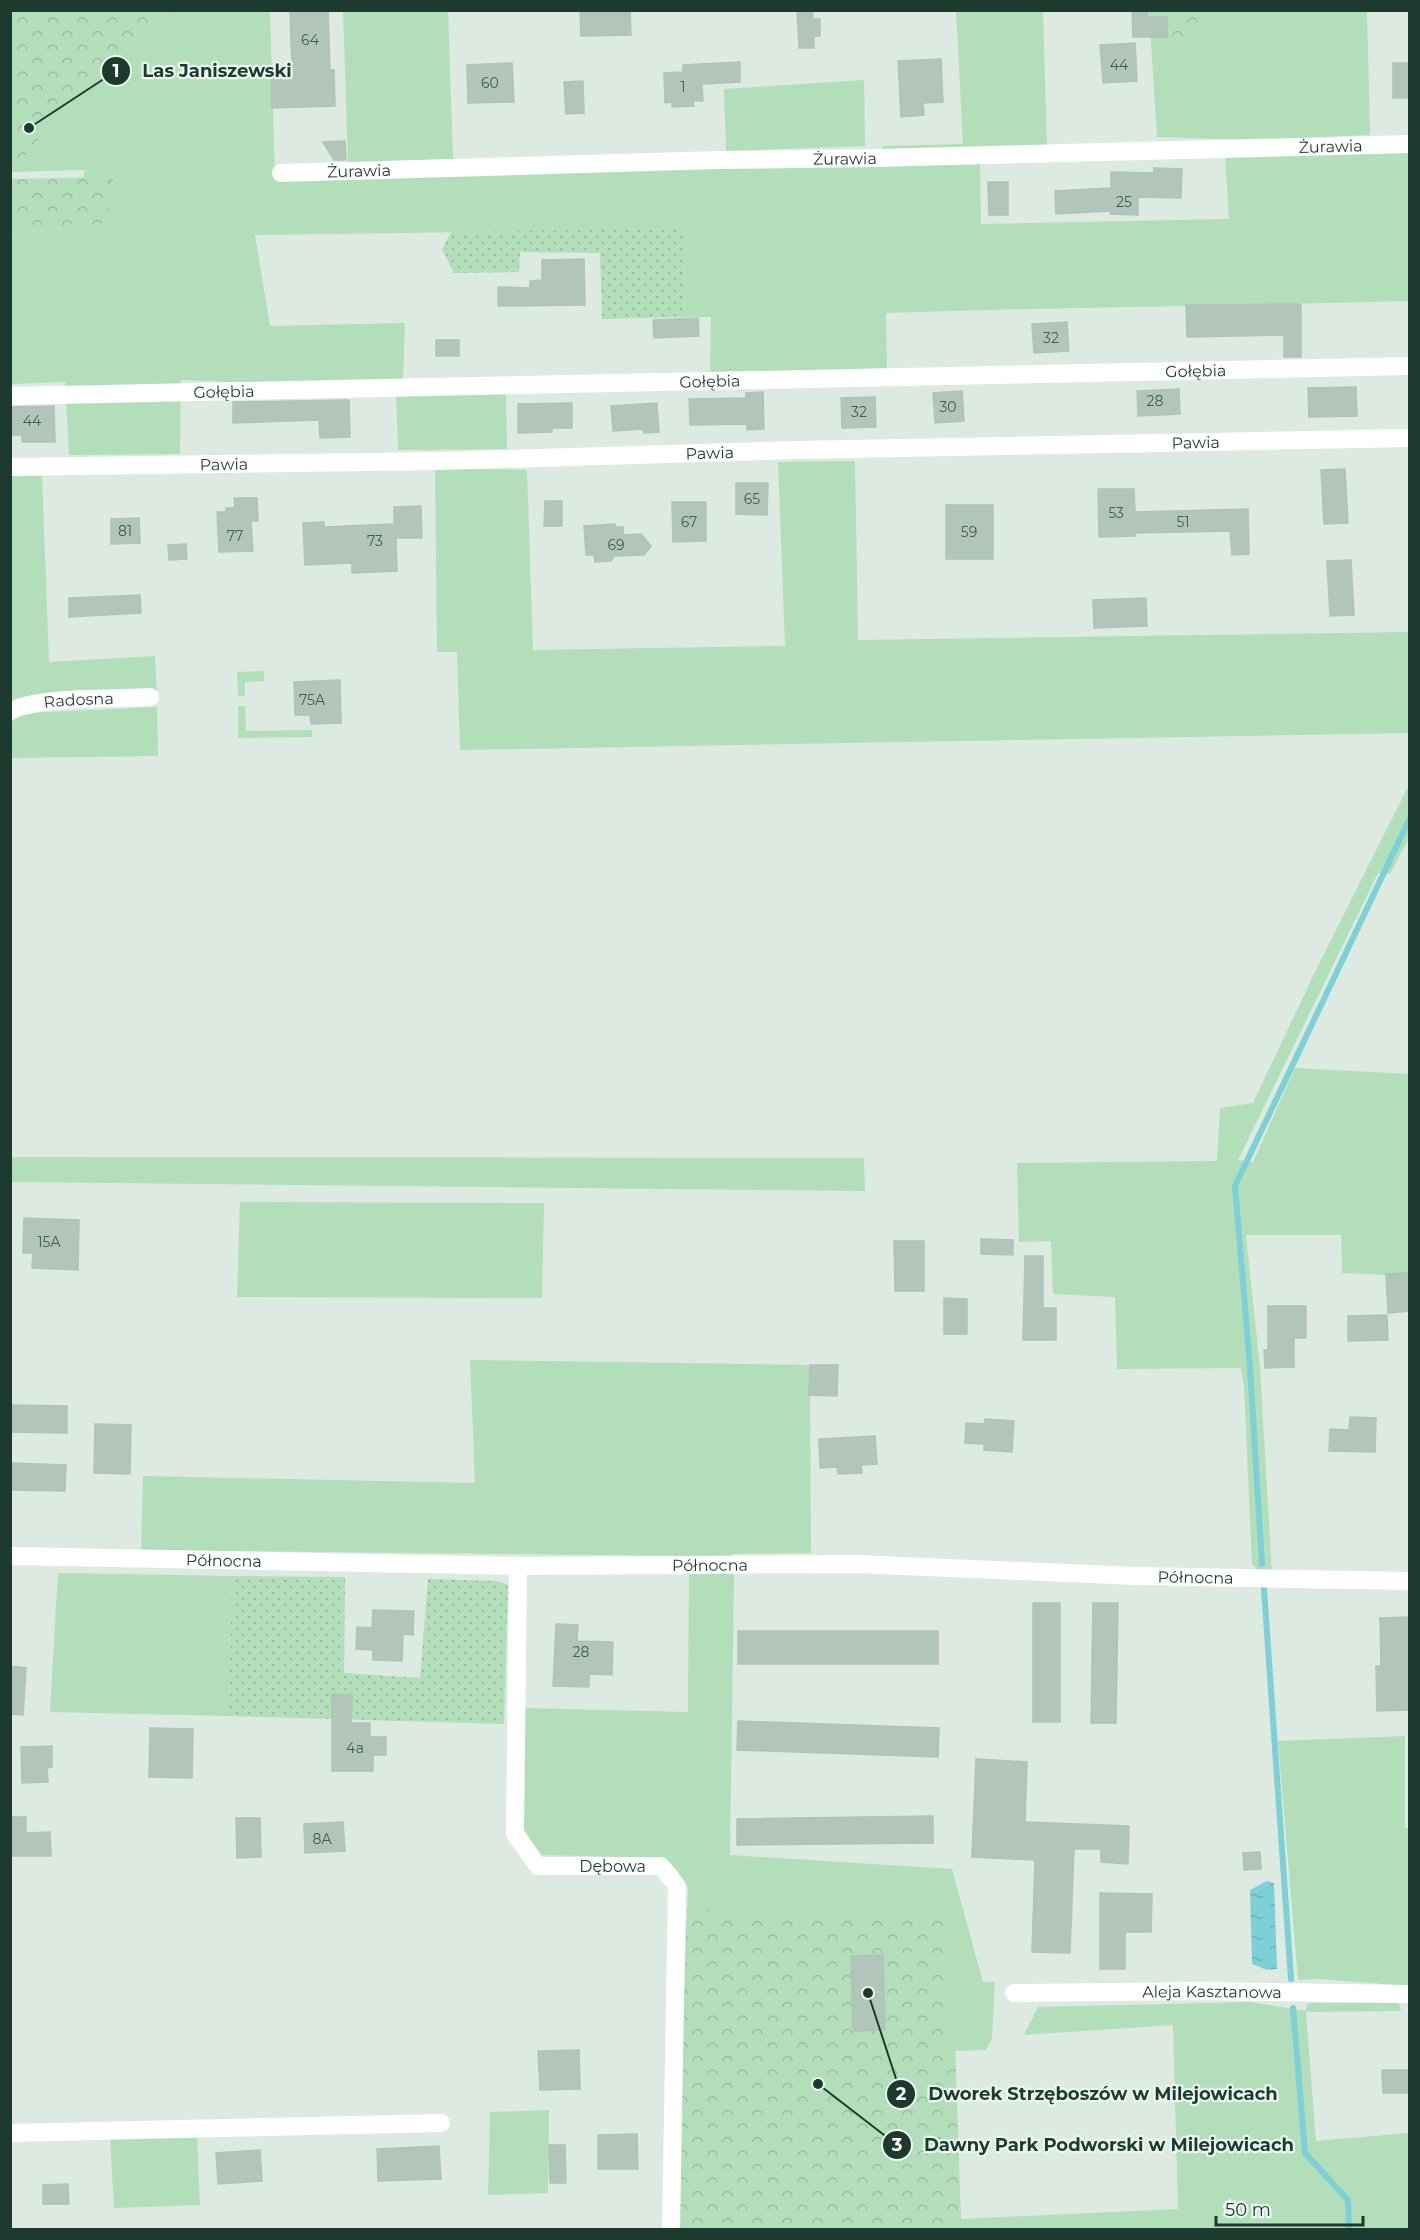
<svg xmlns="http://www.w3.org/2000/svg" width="1420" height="2240" font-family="Montserrat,sans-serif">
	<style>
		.grass { fill: #b2deb9 }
		.forest { fill: url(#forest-crowns) }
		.garden { fill: url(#garden-dots) }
		.water { fill: url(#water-ripples) }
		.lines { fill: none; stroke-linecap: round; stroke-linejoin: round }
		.stream { stroke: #7dd0d6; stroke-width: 6 }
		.building { fill: #b1c5bb; stroke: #aec4b9; stroke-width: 1.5 }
		.minor { stroke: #fff; stroke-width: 18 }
		.labels { text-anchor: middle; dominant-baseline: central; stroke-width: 4.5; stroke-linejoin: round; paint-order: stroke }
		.number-label { font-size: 14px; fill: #425d52 }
		.street-label { font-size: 16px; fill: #1d3a2f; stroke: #ecf7f0 }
		.leader { fill: none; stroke: #1d3a2f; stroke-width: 2 }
		.callout-dot { fill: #1d3a2f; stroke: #ecf7f0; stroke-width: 2 }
		.mark-label { font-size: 18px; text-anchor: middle; font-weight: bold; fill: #fff }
		.callout-label { font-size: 18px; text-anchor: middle; font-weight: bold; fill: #1d3a2f; stroke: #ecf7f0; stroke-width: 4.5; stroke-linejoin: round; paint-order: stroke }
	</style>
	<defs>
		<pattern id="forest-crowns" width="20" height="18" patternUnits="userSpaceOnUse" patternTransform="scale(1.5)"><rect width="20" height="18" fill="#b2deb9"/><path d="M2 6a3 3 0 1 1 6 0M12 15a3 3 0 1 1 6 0" fill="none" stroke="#99bf9f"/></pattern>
		<pattern id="garden-dots" width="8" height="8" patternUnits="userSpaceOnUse" patternTransform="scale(1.5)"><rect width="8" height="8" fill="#b2deb9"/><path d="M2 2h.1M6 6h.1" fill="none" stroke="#99bf9f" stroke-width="1.8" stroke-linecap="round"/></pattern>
		<pattern id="water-ripples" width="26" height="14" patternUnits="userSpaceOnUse" patternTransform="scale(1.5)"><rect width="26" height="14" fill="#7dd0d6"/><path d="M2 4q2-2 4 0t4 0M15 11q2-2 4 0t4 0" fill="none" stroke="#6cb3b8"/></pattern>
	</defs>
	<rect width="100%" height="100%" fill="#dceae2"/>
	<g class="grass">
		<path d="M173,11H270L275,180L980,160L981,224L1229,219L1225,157L1409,153V301C1235,306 1060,307 886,313L887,368L710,373L711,317H683L686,229L255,235L270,326L405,323L403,381L271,384L181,380L180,454L69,455L65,382L11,384V234L107,223L114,177L83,178L85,170L11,172L85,85Z"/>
		<path d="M343,11H448L453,159L348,163Z"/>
		<path d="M956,11H1043L1047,147L883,152L882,146L963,144Z"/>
		<path d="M1149,11H1367L1370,135L1252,140L1157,137Z"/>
		<path d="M864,80L865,146L726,151L724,89Z"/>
		<path d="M506,389L507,449L398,450L396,392Z"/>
		<path d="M855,461L858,640L1409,632V733L460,750L457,652H437L435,468L527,470L533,650L785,646L778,462Z"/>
		<path d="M10,476H42L49,662L155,656L157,694L11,702Z"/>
		<path d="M264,671V681L245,682V696H238L237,672Z"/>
		<path d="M238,706H245L246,731L312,730V737L238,738Z"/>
		<path d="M157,707L158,756L11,758V722L25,713Z"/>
		<path d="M1409,785V838L1390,874L1378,873L1238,1160L1253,1162L1295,1068L1409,1074V1276L1342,1273L1341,1235H1246L1260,1368L1272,1573L1256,1569L1252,1564L1244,1385L1241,1368L1117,1369L1115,1297L1053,1294L1051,1241L1019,1242L1017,1163L1217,1161L1220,1108L1253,1103L1315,972Z"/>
		<path d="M11,1157L864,1158L865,1191L11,1182Z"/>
		<path d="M240,1202L544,1203L542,1298L237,1297Z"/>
		<path d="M470,1360L810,1365L811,1553L732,1554L734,1578L730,1855L952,1869L983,1982H995L992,2038L986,2050L955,2051L961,2219L1178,2209L1173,2025L1024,2035L1038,2007L1250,2002L1306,2011L1307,2004L1311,2003H1397L1399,2004L1401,2011L1306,2012L1316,2141L1409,2133V2229H676L688,1888L677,1870L665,1858L540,1855L522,1826L524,1708L688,1712L689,1556L141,1550L143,1476L475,1483Z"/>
		<path d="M58,1573L232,1576L229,1716L50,1712Z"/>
		<path d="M1405,1736V1828H1410L1409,1986L1321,1979L1298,1980L1278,1741Z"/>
		<path d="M549,2110L548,2193L488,2195L490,2112Z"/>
		<path d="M197,2135L200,2205L114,2208L110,2137Z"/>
	</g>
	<g class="forest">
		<path d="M11,10H173V11L85,85L11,172Z"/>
		<path d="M1164,10L1218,11C1213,33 1195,34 1174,38Z"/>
		<path d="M114,177L107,223L11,234V179Z"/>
		<path d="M687,1910L945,1921L946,2050H955L961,2229L676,2230Z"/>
	</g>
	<g class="garden">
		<path d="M686,229L683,317L602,319L600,253L520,252L519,272L454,273L442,249L451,232Z"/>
		<path d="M232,1576L345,1577L344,1673L420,1678L428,1579L497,1581L508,1585L504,1724L229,1716Z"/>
	</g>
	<path class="water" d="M1267,1881L1274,1883L1277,1969L1267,1970L1252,1964L1250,1890Z"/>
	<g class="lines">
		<g class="stream">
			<path d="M1262,1564L1250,1367L1235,1186L1410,818"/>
			<path d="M1264,1589L1291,1979"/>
			<path d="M1293,2008L1305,2153L1348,2200L1349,2230"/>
		</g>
	</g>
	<g class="building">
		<path d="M290,10H328L330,70H334L335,106L272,108L271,71L292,70Z"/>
		<path d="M580,10H630L631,35L581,36Z"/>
		<path d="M797,10H812L813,19H820V36H814V48H799Z"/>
		<path d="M1132,10H1148V17H1167V37H1133Z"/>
		<path d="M1135,43L1137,81L1103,83L1100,45Z"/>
		<path d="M941,59L943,102L923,103L924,115L901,117L898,61Z"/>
		<path d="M740,62V82L702,84L703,101H693L694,106L672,107V102L665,103L664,73L683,72V65Z"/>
		<path d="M512,63L514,102L468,103L467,65Z"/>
		<rect x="1393" y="63" width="17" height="35"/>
		<path d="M583,81L584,113L566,114L564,82Z"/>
		<path d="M345,141L346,160H334L323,142Z"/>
		<path d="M1154,168L1182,169L1181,198L1138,197V215L1110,214V211L1056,214L1055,191L1111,188V172L1154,173Z"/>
		<path d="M988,182H1008V215H989Z"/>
		<path d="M584,259L585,305L498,306V287L530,288V281L542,280V260Z"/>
		<path d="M1301,304V357H1284V335L1187,337L1186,305Z"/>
		<path d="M698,318L699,336L654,338L653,320Z"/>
		<path d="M1067,322L1069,351L1034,353L1032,324Z"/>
		<rect x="436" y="340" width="23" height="16"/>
		<path d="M1356,387L1357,416L1309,417L1308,388Z"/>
		<path d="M1179,389L1180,414L1138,416L1137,391Z"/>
		<path d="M962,391L964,421L935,423L933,393Z"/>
		<path d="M763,392L764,429L747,430V424L690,425L689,399L746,398V393Z"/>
		<path d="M875,397L876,427L842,428L841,398Z"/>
		<path d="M349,400L350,437L320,438L319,420L233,423V402Z"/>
		<path d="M572,403V428H552V432L518,433V404Z"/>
		<path d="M657,403L659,432L644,433L643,429L613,431L611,406Z"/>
		<path d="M54,406L55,442H22V435H10V407Z"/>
		<path d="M1345,469L1348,523L1324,524L1321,470Z"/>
		<path d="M736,483H768L767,515L736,514Z"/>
		<path d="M1098,489H1134L1135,512L1248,509L1249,554L1232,555L1230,531L1135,533V536L1099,537Z"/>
		<path d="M234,498H257L258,521H251L253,551L219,552L217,512H226V508H235Z"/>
		<path d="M545,501H562V526H544Z"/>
		<path d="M672,502H706V541L673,542Z"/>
		<rect x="946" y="505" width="47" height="54"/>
		<path d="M421,506L422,538H396L397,571L352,573V563L305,565L303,523L324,522V527L394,524V507Z"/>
		<path d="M139,518L140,543L111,544V519Z"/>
		<path d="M615,524V527H623V535L641,534L651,546L644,555L614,556L611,561L595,562L594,555H586L584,526Z"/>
		<path d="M186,544L187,559L169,560L168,545Z"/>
		<path d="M1351,560L1354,615L1330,616L1327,561Z"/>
		<path d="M140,595L141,613L69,617V598Z"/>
		<path d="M1146,598L1147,626L1094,628L1093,600Z"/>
		<path d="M340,680L341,723L311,724L310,715H295L294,682Z"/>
		<path d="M24,1218L79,1220L78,1270L32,1268L33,1253H23Z"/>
		<path d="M981,1239L1013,1240V1255L981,1254Z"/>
		<path d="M894,1241H924V1291H895Z"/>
		<path d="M1025,1256H1043V1308H1056V1340H1023Z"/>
		<path d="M1408,1273L1410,1311L1388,1313L1386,1274Z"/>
		<path d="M944,1298L967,1299V1334H944Z"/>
		<path d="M1268,1306H1306V1338H1294V1367L1265,1368L1264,1350H1268Z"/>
		<path d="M1387,1315L1388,1340L1348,1341V1316Z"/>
		<path d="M810,1365H838L837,1396L809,1395Z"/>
		<path d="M10,1405L67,1406V1433L10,1432Z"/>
		<path d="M1350,1417L1376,1418L1375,1452L1329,1451L1330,1429L1349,1430Z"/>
		<path d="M985,1419L1014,1421L1012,1452L984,1450V1444L965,1443L966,1423L985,1424Z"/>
		<path d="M95,1424L131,1425L130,1474L94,1473Z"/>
		<path d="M875,1436L877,1464L861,1465L862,1473L838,1474L837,1467L820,1468L819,1439Z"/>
		<path d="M10,1463L66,1465L65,1491L10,1490Z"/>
		<rect x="1033" y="1603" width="27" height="119"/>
		<path d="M1093,1603H1118L1116,1723H1091Z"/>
		<path d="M373,1610L414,1611L413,1635L403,1634L402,1661L373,1660V1650L356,1649L357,1627L372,1628Z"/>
		<path d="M1410,1617V1710L1377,1711L1376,1666H1381L1380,1618Z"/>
		<path d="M556,1624L578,1625L577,1641L613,1642L612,1675L589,1674V1687L553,1686Z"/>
		<rect x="738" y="1631" width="200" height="33"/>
		<path d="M10,1666L26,1668L23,1715L10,1714Z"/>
		<path d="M332,1694L352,1695L351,1723H370V1737H386V1755H373V1771H332Z"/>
		<path d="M738,1721L939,1728L938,1757L737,1750Z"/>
		<path d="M150,1728L193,1729L192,1778L149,1777Z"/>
		<path d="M52,1746V1767L47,1768L48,1782L22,1783L21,1747Z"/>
		<path d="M976,1759L1027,1762L1025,1822L1129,1826L1128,1864L1101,1862V1849H1074L1070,1953L1032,1952L1035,1860L972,1857Z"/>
		<path d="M933,1816V1843L737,1845V1819Z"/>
		<path d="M10,1817H26V1833L50,1832L51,1856H10Z"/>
		<path d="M236,1818H260L261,1857L237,1858Z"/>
		<path d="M343,1822L345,1851L305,1853L304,1824Z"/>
		<path d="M1260,1852L1261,1869L1244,1870L1243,1853Z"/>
		<path d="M1100,1893L1152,1894L1151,1932H1125V1969H1100Z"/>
		<path d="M883,1955L885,2030L853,2031L851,1956Z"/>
		<path d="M579,2050L580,2089L540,2090L538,2051Z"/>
		<path d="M1382,2070H1410V2093H1383Z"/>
		<path d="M637,2134L638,2169H598V2135Z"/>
		<path d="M549,2145H565L566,2183H550Z"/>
		<path d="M439,2146L441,2179L378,2181L377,2149Z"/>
		<path d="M260,2150L262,2181L218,2184L216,2153Z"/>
		<path d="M68,2184L69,2204H43V2185Z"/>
	</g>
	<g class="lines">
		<g class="minor">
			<path id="s1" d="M281,173L718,160L877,158L1410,144"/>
			<path id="s2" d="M10,396L1410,366"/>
			<path id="s3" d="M10,467L441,461L796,450L1410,438"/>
			<path id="s4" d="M10,711C41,696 114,699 150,697"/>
			<path id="s5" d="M10,1556L518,1566L856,1564L1136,1576L1410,1581"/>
			<path id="s6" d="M518,1566L515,1834L538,1866H661L677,1886L671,2230"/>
			<path id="s7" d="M1014,1993L1200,1991L1410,1994"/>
			<path d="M10,2133L441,2123"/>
		</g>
	</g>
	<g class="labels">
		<g class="number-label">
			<text x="310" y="40">64</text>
			<text x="1119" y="65">44</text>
			<text x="490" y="83">60</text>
			<text x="683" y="87">1</text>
			<text x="1124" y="202">25</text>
			<text x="1051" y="338">32</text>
			<text x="1155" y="401">28</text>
			<text x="948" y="407">30</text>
			<text x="859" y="412">32</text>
			<text x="32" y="421">44</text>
			<text x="752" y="499">65</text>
			<text x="1116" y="513">53</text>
			<text x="689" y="522">67</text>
			<text x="1183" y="522">51</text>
			<text x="125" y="531">81</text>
			<text x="969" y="532">59</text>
			<text x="235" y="536">77</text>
			<text x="375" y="541">73</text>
			<text x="616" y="545">69</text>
			<text x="312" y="700">75A</text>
			<text x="49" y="1242">15A</text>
			<text x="581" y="1652">28</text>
			<text x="355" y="1748">4a</text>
			<text x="322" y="1839">8A</text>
		</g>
		<g class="street-label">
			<text stroke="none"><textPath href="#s1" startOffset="1050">Żurawia</textPath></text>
			<text stroke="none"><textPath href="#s1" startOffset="564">Żurawia</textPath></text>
			<text stroke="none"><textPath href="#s1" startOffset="78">Żurawia</textPath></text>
			<text stroke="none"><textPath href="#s2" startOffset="1186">Gołębia</textPath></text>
			<text stroke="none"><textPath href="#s2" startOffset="700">Gołębia</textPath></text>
			<text stroke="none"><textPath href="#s2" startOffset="214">Gołębia</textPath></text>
			<text stroke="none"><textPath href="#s3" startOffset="1186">Pawia</textPath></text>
			<text stroke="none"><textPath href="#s3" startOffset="700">Pawia</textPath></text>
			<text stroke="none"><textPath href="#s3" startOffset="214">Pawia</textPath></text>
			<text stroke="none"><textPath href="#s4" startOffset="70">Radosna</textPath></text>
			<text stroke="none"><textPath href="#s5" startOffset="214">Północna</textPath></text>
			<text stroke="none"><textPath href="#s5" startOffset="700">Północna</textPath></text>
			<text stroke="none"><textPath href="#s5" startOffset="1186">Północna</textPath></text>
			<text stroke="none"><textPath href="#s6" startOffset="382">Dębowa</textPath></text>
			<text stroke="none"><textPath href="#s7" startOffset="198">Aleja Kasztanowa</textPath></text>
		</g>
	</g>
	<path class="leader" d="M29 128L116 71M868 1993L901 2094M818 2084L897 2145"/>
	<g class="callout-dot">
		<circle cx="29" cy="128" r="6"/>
		<circle cx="868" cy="1993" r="6"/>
		<circle cx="818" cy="2084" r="6"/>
		<circle cx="116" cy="71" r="15"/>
		<circle cx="901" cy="2094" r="15"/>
		<circle cx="897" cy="2145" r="15"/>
	</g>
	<g class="mark-label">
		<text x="116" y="77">1</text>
		<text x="901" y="2100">2</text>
		<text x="897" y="2151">3</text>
	</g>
	<g class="callout-label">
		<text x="217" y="77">Las Janiszewski</text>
		<text x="1103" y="2100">Dworek Strzęboszów w Milejowicach</text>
		<text x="1109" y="2151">Dawny Park Podworski w Milejowicach</text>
	</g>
	<rect width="1420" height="2240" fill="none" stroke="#1d3a2f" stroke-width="24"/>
	<path d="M1216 2216v9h147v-9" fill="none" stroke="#1d3a2f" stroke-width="3"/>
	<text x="1225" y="2216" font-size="18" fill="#1d3a2f" stroke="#ecf7f0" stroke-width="4.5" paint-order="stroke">50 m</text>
</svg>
